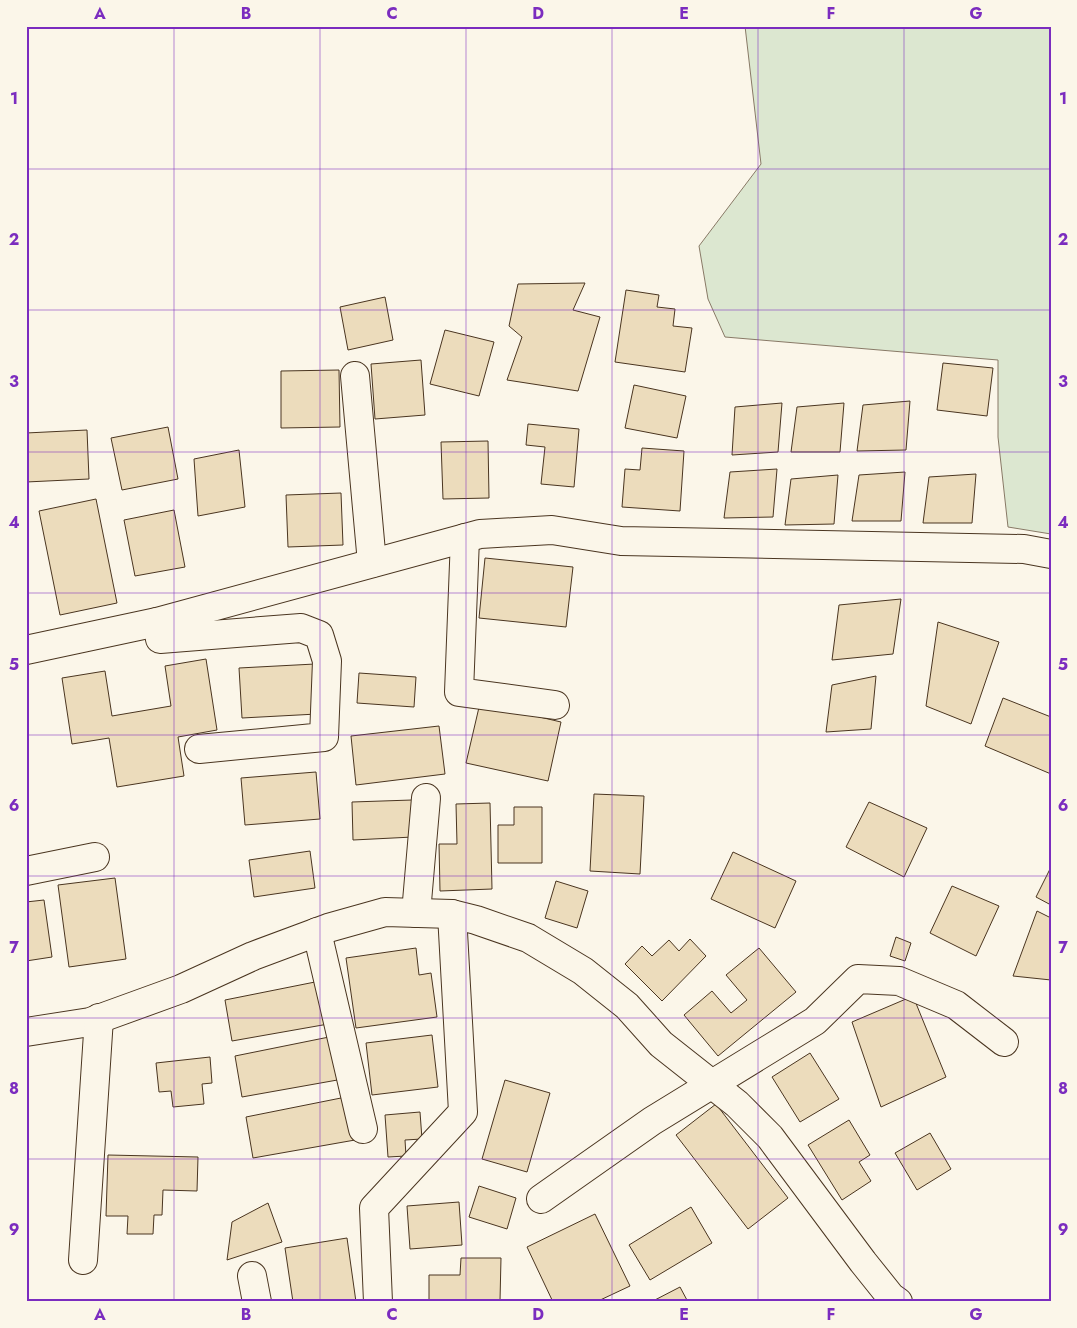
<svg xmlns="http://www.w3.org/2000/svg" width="1077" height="1328" font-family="Jost,sans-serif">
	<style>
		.green { fill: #dce7d0; stroke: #887966 }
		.building { fill: #ecdcbc; stroke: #4a3520 }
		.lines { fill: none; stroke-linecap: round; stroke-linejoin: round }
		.minor-casing { stroke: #4a3520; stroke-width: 30 }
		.minor { stroke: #fbf6e9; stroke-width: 28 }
		.grid { fill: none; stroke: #7b2cbf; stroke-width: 1; stroke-opacity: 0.55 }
		.neatline { fill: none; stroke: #7b2cbf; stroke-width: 2 }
		.grid-label { font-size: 16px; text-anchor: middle; font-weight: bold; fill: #7b2cbf }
	</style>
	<rect width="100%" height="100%" fill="#fbf6e9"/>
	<path class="green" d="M745,26H1051V534L1008,527L998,437V360L725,337L708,299L699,246L761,164Z"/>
	<g class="building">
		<path d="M585,283L573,310L600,317L578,391L507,380L522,337L509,326L518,284Z"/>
		<path d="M626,290L659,295L657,307L675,309L673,326L692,328L685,372L615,362Z"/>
		<path d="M385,297L393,340L348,350L340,307Z"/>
		<path d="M445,330L494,342L479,396L430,384Z"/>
		<path d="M421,360L425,415L375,419L371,364Z"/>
		<path d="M943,363L993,368L987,416L937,410Z"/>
		<path d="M339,370L340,427L281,428V371Z"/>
		<path d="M634,385L686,396L677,438L625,428Z"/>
		<path d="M910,401L906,450L857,451L863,405Z"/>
		<path d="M782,403L778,452L732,455L735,407Z"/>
		<path d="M844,403L840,452H791L797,407Z"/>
		<path d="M528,424L579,429L574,487L541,484L545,447L526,445Z"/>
		<path d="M168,427L178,479L122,490L111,438Z"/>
		<path d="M87,430L89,479L26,482V433Z"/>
		<path d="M488,441L489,498L443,499L441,442Z"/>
		<path d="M642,448L684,451L680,511L622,507L625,469L640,470Z"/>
		<path d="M239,450L245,507L198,516L194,459Z"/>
		<path d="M777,469L773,517L724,518L730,472Z"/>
		<path d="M905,472L901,521H852L859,475Z"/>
		<path d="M976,474L972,523H923L929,477Z"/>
		<path d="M838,475L834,524L785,525L791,479Z"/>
		<path d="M341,493L343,545L288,547L286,495Z"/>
		<path d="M96,499L117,603L60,615L39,511Z"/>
		<path d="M174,510L185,567L135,576L124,520Z"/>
		<path d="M485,558L573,567L566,627L479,618Z"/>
		<path d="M901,599L893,654L832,660L839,605Z"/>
		<path d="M938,622L999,642L971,724L926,706Z"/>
		<path d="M206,659L217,730L178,737L184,776L117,787L109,738L72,744L62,678L105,671L112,716L171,706L165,666Z"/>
		<path d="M315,664L317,714L242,718L239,668Z"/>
		<path d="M359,673L416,677L414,707L357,703Z"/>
		<path d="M876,676L871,729L826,732L832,685Z"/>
		<path d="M1003,698L1051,717V774L985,746Z"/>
		<path d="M480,703L561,722L548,781L466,763Z"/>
		<path d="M439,726L445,774L356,785L351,736Z"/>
		<path d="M316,772L320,819L245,825L241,778Z"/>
		<path d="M594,794L644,796L640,874L590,871Z"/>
		<path d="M412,800L413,837L353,840L352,802Z"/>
		<path d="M869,802L927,828L904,877L846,847Z"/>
		<path d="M490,803L492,889L440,891L439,844H457L456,804Z"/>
		<path d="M514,807H542V863H498V825H514Z"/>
		<path d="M310,851L315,888L254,897L249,860Z"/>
		<path d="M733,852L796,881L775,928L711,899Z"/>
		<path d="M1051,867V905L1036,897Z"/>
		<path d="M115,878L126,959L69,967L58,885Z"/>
		<path d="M556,881L588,891L577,928L545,918Z"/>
		<path d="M952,886L999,906L976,956L930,933Z"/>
		<path d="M44,900L52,957L26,961V902Z"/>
		<path d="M1037,911L1051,918V980L1013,976Z"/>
		<path d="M896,937L911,943L905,961L890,956Z"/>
		<path d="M690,939L706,956L662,1001L625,964L642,946L652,956L669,940L679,951Z"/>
		<path d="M416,948L419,975L431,973L437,1017L356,1028L346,958Z"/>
		<path d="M759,948L796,992L718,1056L684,1015L712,991L731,1013L747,1000L726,975Z"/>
		<path d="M325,980L334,1023L232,1041L225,1000Z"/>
		<path d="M913,996L946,1077L881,1107L852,1022Z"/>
		<path d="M432,1035L438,1087L372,1095L366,1043Z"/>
		<path d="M334,1036L343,1079L242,1097L235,1056Z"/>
		<path d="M810,1053L839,1099L800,1122L772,1077Z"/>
		<path d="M210,1057L212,1083L202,1084L204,1104L173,1107L171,1091L159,1092L156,1063Z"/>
		<path d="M505,1080L550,1093L527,1172L482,1159Z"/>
		<path d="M346,1097L355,1140L253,1158L246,1117Z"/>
		<path d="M716,1104L788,1198L748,1229L676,1135Z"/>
		<path d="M420,1112L422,1139L405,1140L406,1156L388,1157L385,1115Z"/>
		<path d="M849,1120L870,1155L859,1162L871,1181L842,1200L808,1145Z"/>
		<path d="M930,1133L951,1169L917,1190L895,1153Z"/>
		<path d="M108,1155L198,1157L197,1191L163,1190L162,1215H154L153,1234H127L128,1216H106Z"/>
		<path d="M479,1186L516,1198L507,1229L469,1217Z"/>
		<path d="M459,1202L462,1245L410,1249L407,1206Z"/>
		<path d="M268,1203L282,1242L227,1260L232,1222Z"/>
		<path d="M691,1207L712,1243L650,1280L629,1245Z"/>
		<path d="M595,1214L630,1286L596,1302H553L527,1247Z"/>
		<path d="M347,1238L356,1302H293L285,1248Z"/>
		<path d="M461,1258H501L500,1301L429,1300V1275H460Z"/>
		<path d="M680,1287L688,1302H651Z"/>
	</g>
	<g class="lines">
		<defs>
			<g id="minor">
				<path d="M355,376L372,563"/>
				<path d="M465,538L459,692L555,705"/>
				<path d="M157,622L160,639L301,628L319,635L327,661L324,737L199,749"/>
				<path d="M26,650L157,622L480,534L552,530L621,541L1024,549L1051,554"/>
				<path d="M26,871L95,857"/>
				<path d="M416,913L426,798"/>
				<path d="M317,932L363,1129"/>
				<path d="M26,1032L90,1022L181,989L253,956L328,928L385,912L452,914L476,920L528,938L583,971L627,1006L661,1044L737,1104L770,1137L863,1262L891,1297L898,1302"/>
				<path d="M541,1199L652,1121L815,1021L858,979L899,981L956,1005L1004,1042"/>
				<path d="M83,1260L99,1018"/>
				<path d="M252,1276L257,1302"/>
				<path d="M378,1302L374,1208L463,1112L452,914"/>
			</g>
		</defs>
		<use href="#minor" class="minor-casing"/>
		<use href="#minor" class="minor"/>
	</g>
	<path class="grid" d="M174,26V1302M320,26V1302M466,26V1302M612,26V1302M758,26V1302M904,26V1302M26,169H1051M26,310H1051M26,452H1051M26,593H1051M26,735H1051M26,876H1051M26,1018H1051M26,1159H1051"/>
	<rect width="1077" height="1328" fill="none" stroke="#fbf6e9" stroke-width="55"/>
	<rect x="28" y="28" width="1022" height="1272" class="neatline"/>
	<g class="grid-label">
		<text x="100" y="19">A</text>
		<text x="246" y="19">B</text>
		<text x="392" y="19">C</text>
		<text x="538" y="19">D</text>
		<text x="684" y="19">E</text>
		<text x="831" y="19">F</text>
		<text x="976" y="19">G</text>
		<text x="14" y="104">1</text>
		<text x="1063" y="104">1</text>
		<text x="14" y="245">2</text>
		<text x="1063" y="245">2</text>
		<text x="14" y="387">3</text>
		<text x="1063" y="387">3</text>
		<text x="14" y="528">4</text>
		<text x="1063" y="528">4</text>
		<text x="14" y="670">5</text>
		<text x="1063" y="670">5</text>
		<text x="14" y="811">6</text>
		<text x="1063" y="811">6</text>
		<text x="14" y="953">7</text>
		<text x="1063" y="953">7</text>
		<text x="14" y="1094">8</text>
		<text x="1063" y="1094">8</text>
		<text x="14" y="1235">9</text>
		<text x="1063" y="1235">9</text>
		<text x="100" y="1320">A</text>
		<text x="246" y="1320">B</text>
		<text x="392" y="1320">C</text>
		<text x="538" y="1320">D</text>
		<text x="684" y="1320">E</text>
		<text x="831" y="1320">F</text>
		<text x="976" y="1320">G</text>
	</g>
</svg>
